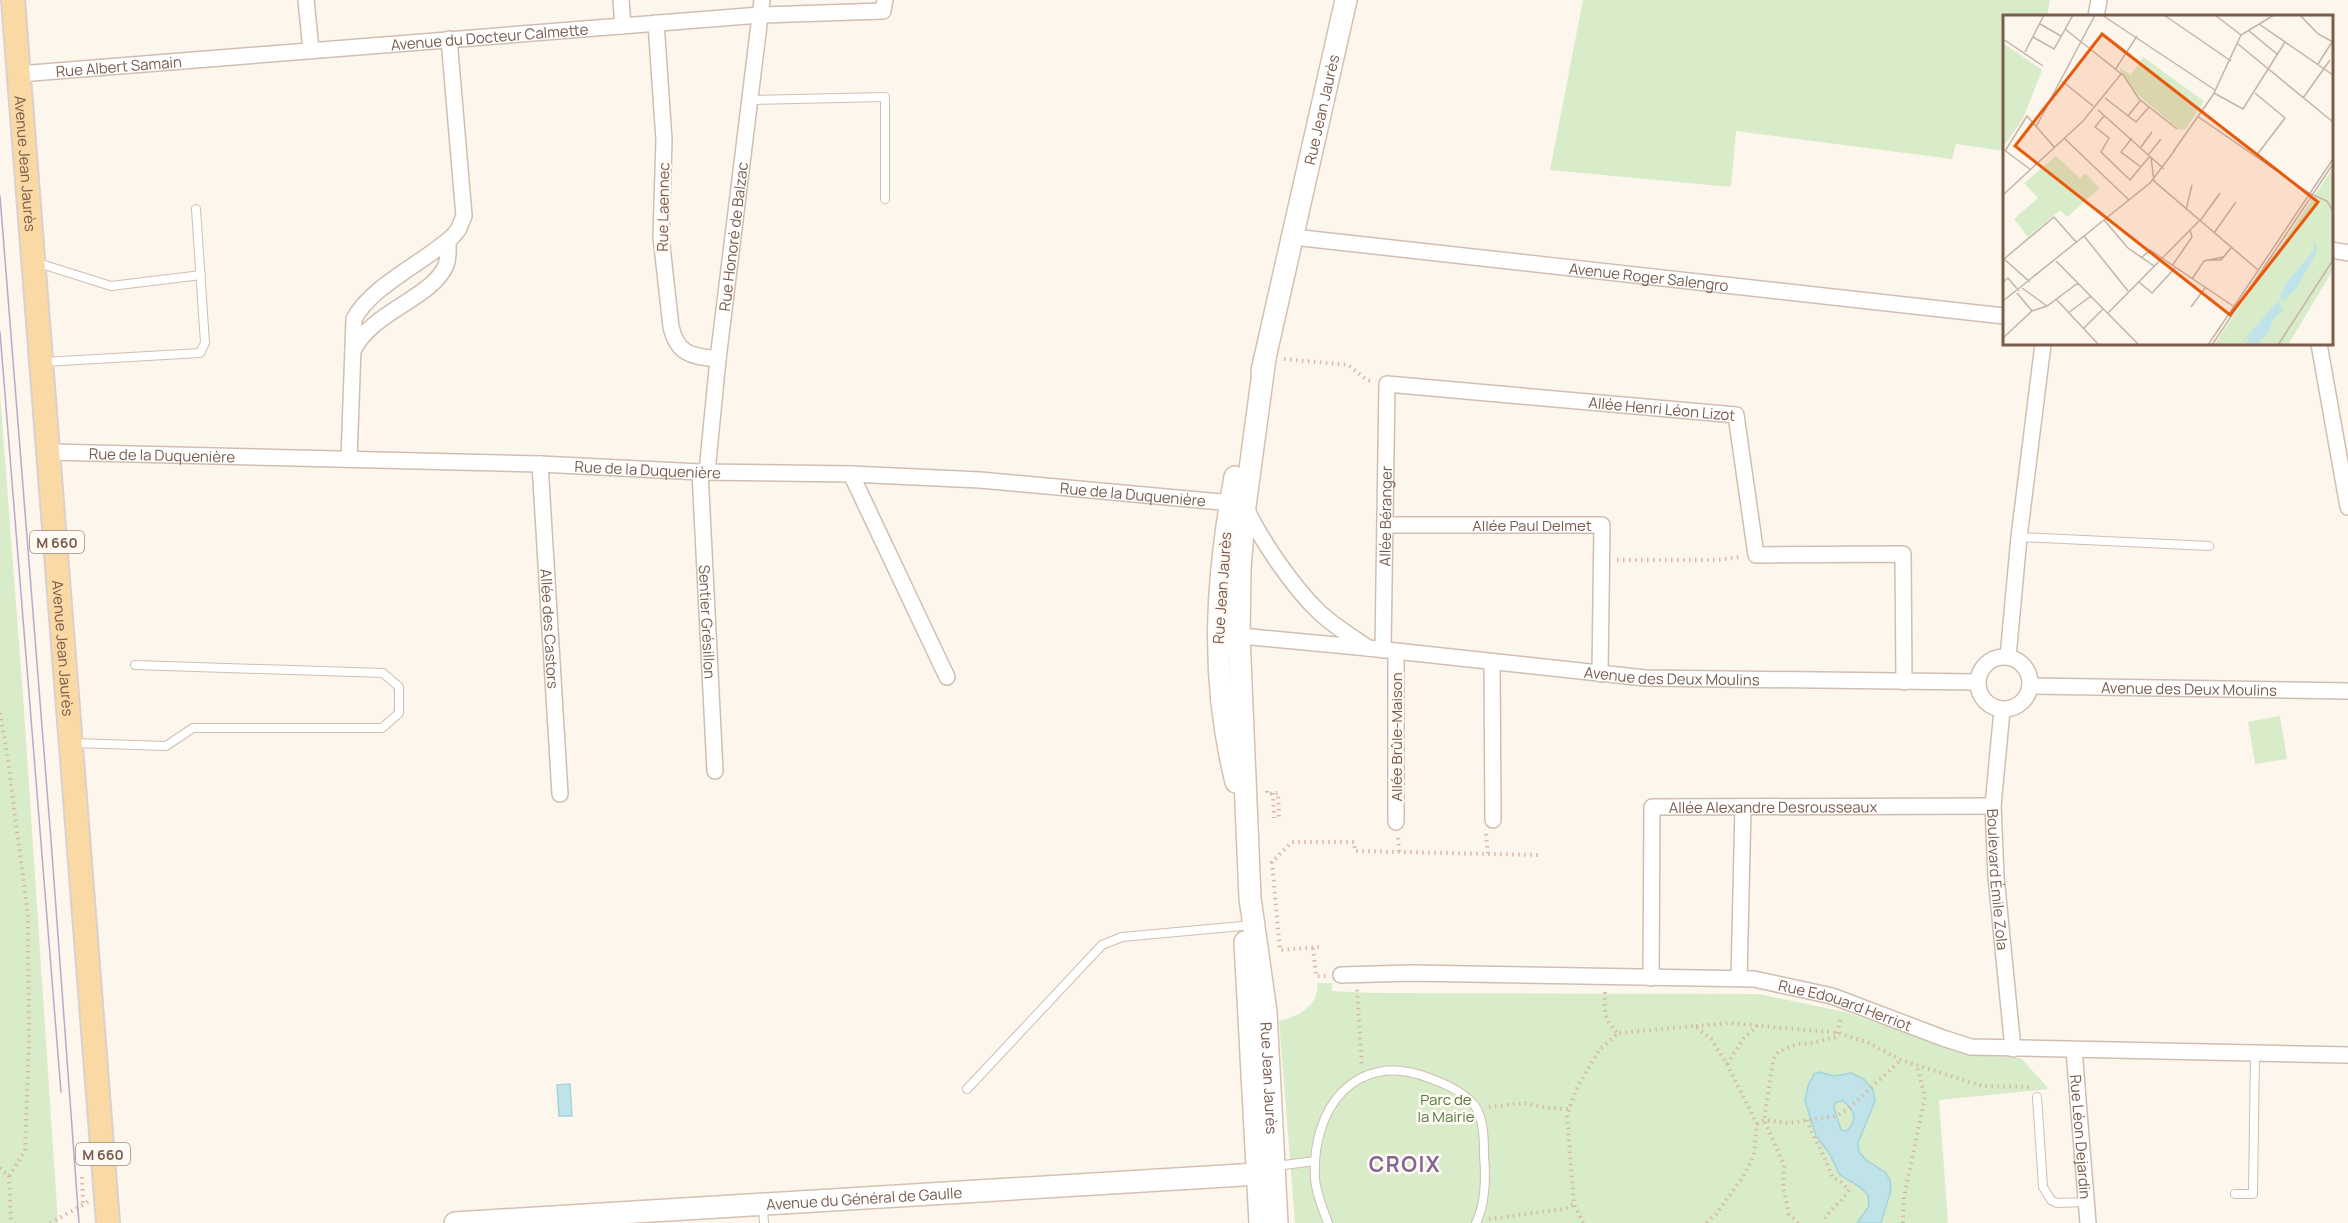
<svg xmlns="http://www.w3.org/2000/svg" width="2348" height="1223" font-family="Manrope,sans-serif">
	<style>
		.green { fill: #d8ecc9 }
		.water { fill: #bfe3e8; stroke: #a5d3da; stroke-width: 1.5; fill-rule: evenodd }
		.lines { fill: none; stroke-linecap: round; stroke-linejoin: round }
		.lane-casing { stroke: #d1beb0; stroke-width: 10 }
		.street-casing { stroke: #d1beb0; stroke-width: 18 }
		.secondary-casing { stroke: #d6c0b0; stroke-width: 24 }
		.primary-casing { stroke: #dad1cd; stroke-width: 26 }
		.path { stroke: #d9b8a5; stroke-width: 4; stroke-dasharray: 1.5 4.5; stroke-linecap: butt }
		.lane { stroke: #fff; stroke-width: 8 }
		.street { stroke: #fff; stroke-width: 15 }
		.secondary { stroke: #fff; stroke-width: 21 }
		.primary { stroke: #fbd9a5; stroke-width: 22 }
		.tram { stroke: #b9a8c9; stroke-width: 1.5 }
		.labels { text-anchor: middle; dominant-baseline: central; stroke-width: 5; stroke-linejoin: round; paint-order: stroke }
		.shield { fill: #fffaf3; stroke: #a28b7f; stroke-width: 1.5 }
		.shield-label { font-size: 14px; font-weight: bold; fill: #7a5c4d }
		.street-label { font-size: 15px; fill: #7a5c4d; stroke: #fffaf3 }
		.park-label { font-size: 15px; fill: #537a41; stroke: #fffaf3 }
		.district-label { font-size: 21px; font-weight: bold; letter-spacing: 1.5px; fill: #846695; stroke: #fffaf3 }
		.inset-road { fill: none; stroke: #c5b3a7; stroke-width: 1.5 }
		.view { fill: #e8590c; fill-opacity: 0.15; stroke: #e8590c; stroke-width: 3 }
		.inset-edge { fill: none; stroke: #7a5c4d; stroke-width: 3 }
	</style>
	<rect width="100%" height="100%" fill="#fdf6ec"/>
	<g class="green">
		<path d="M1583,0H2050L2047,16H2004V151L1956,144L1952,159L1736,131L1731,187L1550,170Z"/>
		<path d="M0,394L23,695L58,1223H0Z"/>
		<path d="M2280,716L2287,759L2255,764L2248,722Z"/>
		<path d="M1317,983H1332V991L1372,993L1759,994L1845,1012L1976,1055L2021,1058L2049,1089L1939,1100L1948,1223H1295L1279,1021C1298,1017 1320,1005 1317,983Z"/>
	</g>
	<g class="water">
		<path d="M1819,1072L1834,1076L1851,1073L1864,1079L1873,1090L1875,1101L1858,1143L1859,1152L1866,1160L1885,1172L1890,1180L1891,1190L1881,1223H1857L1869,1206L1868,1195L1860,1187L1840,1175L1829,1153L1816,1136L1805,1101L1808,1086L1814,1074ZM1843,1101C1855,1110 1858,1121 1846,1131L1841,1130L1834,1107L1836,1102Z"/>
		<path d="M570,1084L572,1116H559L557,1085Z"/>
	</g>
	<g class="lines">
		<defs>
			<g id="lane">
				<path d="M751,100L885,97V199"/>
				<path d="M35,262L111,286L201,275"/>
				<path d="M44,362L200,353L205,343L196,209"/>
				<path d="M2019,537L2209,546"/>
				<path d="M74,743L166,746L193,728H382L399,713V687L383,673L135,665"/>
				<path d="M967,1089L1102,945L1122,937L1253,925"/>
				<path d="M2037,1097L2043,1187L2051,1200L2057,1203L2086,1202"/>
				<path d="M1277,1170L1284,1165L1315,1161"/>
				<path d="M2235,1194H2253L2255,1054"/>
				<path d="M763,1207L764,1223"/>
				<path d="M1328,1223C1323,1209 1316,1194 1315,1179C1311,1110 1354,1049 1429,1078C1446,1084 1464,1092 1475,1106C1484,1119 1484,1141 1484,1155C1486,1178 1486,1203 1476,1223"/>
			</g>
			<g id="street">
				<path d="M306,0L311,50"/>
				<path d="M621,0L623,26"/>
				<path d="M2096,16L2099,0"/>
				<path d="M656,23L664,140L661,237L671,327C678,356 693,356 718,359"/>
				<path id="s1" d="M19,74L760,15L883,11L885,0"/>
				<path id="s2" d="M1293,237L2004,316"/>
				<path d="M2332,250L2348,253"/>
				<path d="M2319,344L2348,507"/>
				<path d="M353,351C371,311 432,299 446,265C449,257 448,249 448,241"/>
				<path id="s3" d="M50,452L540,464L700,472L851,474L980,480L1221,502L1245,506C1260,539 1293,587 1319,612C1334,626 1351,636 1368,648"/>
				<path d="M349,459L354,319C371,286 425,262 453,236L458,230L464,216L449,39"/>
				<path id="s4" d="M540,464L560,794"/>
				<path id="s5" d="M700,472L715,771"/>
				<path id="s6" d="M707,472L718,359L762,0"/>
				<path d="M851,474L947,677"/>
				<path id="s7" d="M1385,525H1602L1600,674"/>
				<path id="s8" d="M1230,635L1368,648L1645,678L1977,682"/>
				<path id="s9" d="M1383,650L1387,384L1736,415L1756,555L1903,554L1904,682"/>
				<circle cx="2004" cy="683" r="26"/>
				<path d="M2008,657L2019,537L2043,344"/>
				<path d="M1492,662L1493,820"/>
				<path id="s10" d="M2030,686L2348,691"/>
				<path id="s11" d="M2002,710L1993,806L1996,877L2013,1049"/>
				<path d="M1396,822V651"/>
				<path id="s12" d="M1341,975L1411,973L1754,979L1832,996L1943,1038L1971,1047L2348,1055"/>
				<path id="s13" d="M1651,978L1652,807L1993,806"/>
				<path d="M1739,978L1743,807"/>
				<path id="s14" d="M2074,1050L2088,1223"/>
			</g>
			<g id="secondary">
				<path id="s15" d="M1265,358L1245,506L1240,569L1239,636L1250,898L1266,1012L1277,1223"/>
				<path id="s16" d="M1262,371L1346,0"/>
				<path d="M1235,477C1216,581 1210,678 1236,782"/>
				<path d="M1245,942L1260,1223"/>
				<path id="s17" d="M455,1223L1274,1173"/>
			</g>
			<g id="primary">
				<path id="s18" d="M13,0L108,1223"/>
			</g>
		</defs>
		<use href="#lane" class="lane-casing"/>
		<use href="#street" class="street-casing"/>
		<use href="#secondary" class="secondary-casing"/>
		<use href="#primary" class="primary-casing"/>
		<g class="path">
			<path d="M1284,359L1348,365L1367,380L1372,381"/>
			<path d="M1617,560H1717L1741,557"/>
			<path d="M0,713L7,753L28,916L29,1042L25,1151L9,1176"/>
			<path d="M1267,791V794L1278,793L1279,818"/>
			<path d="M1273,793L1274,818"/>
			<path d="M1486,834L1488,854"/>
			<path d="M1398,838L1399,852"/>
			<path d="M1319,947L1280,950L1272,862L1292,842H1354L1355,851L1540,855"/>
			<path d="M1313,948L1316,976H1326"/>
			<path d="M1357,990L1362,1067"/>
			<path d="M1605,992C1604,1009 1604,1021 1618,1033"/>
			<path d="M1696,1026L1730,1023L1839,1033L1869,1043L1901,1060L1982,1086L2029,1087"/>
			<path d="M1727,1064L1744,1038L1758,1025"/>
			<path d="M1489,1107L1525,1103L1547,1108L1570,1109"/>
			<path d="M1807,1120C1814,1141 1827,1158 1832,1177L1841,1182L1849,1190C1842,1202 1828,1210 1823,1223"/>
			<path d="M1757,1124L1764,1120L1788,1123L1836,1116L1848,1109L1901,1060"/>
			<path d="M0,1168L9,1176L11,1223"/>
			<path d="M82,1177L83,1203"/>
			<path d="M1489,1219L1565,1209L1574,1204"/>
			<path d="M50,1223L88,1202"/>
			<path d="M1583,1223L1574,1204L1567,1116L1575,1092L1586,1072L1600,1049L1618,1033L1695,1026L1711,1039L1727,1064L1757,1124L1754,1155L1743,1177L1716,1214L1706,1223"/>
			<path d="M1798,1223L1789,1214L1783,1186L1784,1165L1764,1120L1773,1061L1778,1052L1797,1044L1813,1043L1836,1037L1841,1017"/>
			<path d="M1903,1223L1904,1197L1925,1097L1917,1066"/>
		</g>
		<use href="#lane" class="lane"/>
		<use href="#street" class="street"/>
		<use href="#secondary" class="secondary"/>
		<use href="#primary" class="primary"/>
		<g class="tram">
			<path d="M0,196L51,840L79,1223"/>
			<path d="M0,332L61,1092"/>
		</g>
	</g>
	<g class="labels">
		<g class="shield">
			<rect x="30" y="531" width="54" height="22" rx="4.5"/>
			<rect x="76" y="1143" width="54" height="22" rx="4.5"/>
		</g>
		<g class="shield-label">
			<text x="57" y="542">M 660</text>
			<text x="103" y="1154">M 660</text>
		</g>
		<g class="street-label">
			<text stroke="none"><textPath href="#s1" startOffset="472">Avenue du Docteur Calmette</textPath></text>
			<text stroke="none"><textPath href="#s1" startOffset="100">Rue Albert Samain</textPath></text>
			<text stroke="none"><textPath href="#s16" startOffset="268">Rue Jean Jaurès</textPath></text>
			<text stroke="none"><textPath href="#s18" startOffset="164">Avenue Jean Jaurès</textPath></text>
			<text transform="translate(663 207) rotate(-89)">Rue Laennec</text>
			<text stroke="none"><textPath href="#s6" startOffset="237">Rue Honoré de Balzac</textPath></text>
			<text stroke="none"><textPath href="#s2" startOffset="358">Avenue Roger Salengro</textPath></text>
			<text stroke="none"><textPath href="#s9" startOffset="542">Allée Henri Léon Lizot</textPath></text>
			<text stroke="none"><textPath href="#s3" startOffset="112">Rue de la Duquenière</textPath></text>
			<text stroke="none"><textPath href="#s3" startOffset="598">Rue de la Duquenière</textPath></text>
			<text stroke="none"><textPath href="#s3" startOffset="1084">Rue de la Duquenière</textPath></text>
			<text stroke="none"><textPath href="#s9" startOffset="134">Allée Béranger</textPath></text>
			<text stroke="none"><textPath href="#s7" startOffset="147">Allée Paul Delmet</textPath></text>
			<text transform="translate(1222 588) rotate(-86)">Rue Jean Jaurès</text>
			<text stroke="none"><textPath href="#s5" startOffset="150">Sentier Grésillon</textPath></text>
			<text stroke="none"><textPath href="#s4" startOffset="165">Allée des Castors</textPath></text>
			<text stroke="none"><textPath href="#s18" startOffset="650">Avenue Jean Jaurès</textPath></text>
			<text stroke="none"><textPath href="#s8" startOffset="444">Avenue des Deux Moulins</textPath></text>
			<text stroke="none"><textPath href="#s10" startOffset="159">Avenue des Deux Moulins</textPath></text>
			<text transform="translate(1396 737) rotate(-90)">Allée Brûle-Maison</text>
			<text stroke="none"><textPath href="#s13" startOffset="292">Allée Alexandre Desrousseaux</textPath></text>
			<text stroke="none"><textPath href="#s11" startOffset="170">Boulevard Émile Zola</textPath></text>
			<text stroke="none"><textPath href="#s12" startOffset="508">Rue Edouard Herriot</textPath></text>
			<text stroke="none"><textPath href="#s15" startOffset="723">Rue Jean Jaurès</textPath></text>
			<text stroke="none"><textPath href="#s14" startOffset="87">Rue Léon Dejardin</textPath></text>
			<text stroke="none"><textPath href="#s17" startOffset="410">Avenue du Général de Gaulle</textPath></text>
		</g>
		<g class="park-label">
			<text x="1446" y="1099">Parc de<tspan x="1446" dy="17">la Mairie</tspan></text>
		</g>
		<g class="district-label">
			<text x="1405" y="1164">CROIX</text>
		</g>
	</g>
	<g transform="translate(2003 15)">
		<rect width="330" height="330" fill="#fdf6ec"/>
		<path d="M0,28L39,55L20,104L1,131ZM140,42L201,86L183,114L177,115L137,82L118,58L117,53L128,60ZM53,141L77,163L82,158L97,173L64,202L57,195L25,222L11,204L35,183L21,168ZM330,153V255L285,330H211Z" fill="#d8ecc9"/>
		<path d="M310,225L314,233L312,240L293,274L280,286L277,283L282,270L311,235ZM275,286L280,295L270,305L266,317L253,330H243L247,320L236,330Z" fill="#bfe3e8"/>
		<path class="inset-road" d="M99,0L212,75M161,0L228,46M212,0L238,20M297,0L315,19L330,27M37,9L58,21M256,9L330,60M62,14L121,61L136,84L174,114M245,15L275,40M30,22L51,34L70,0M0,24L40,51M235,29L330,107M22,37L41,0M315,49L329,27M112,55L134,21M59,66L90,91M211,78L240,94L282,27M252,78L282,103L253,141M102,83L133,107L146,92M300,83L327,45M95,95L161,154M101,101L92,112L106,123L98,137L127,165L147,141M125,101L137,86M194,101L306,178M33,112L92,0M129,123L118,137L138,152M62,124L126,185M138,132L149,117M0,134L28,155M2,136L24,101L52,133M170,137L210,80L238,20L271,0M146,139L158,124M148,142L151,166L255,255M306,178L324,186L330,196M0,180L80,106L118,59M183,195L189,170M101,205L125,233L151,251M197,206L217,178M211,218L233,187M81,221L125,276M138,243L147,235L230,291M1,244L51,202L74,228M1,244L27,267M203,245H218L228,233M53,246L136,330M169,251L189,222L187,215M189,264L201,246L220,242M0,267L5,263L16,276M136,267L149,278L172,253M19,273L44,291M14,278L29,296M53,284L96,330M0,286L147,168L172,135M188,292L202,273M65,298L88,281M105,298L196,206M80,314L100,294M0,323L29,296L44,291L75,268M205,330L330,144M209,330L330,149M275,330L330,245"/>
		<path class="view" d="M99,19L315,187L227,300L12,131Z"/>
		<rect width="330" height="330" class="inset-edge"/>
	</g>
</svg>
